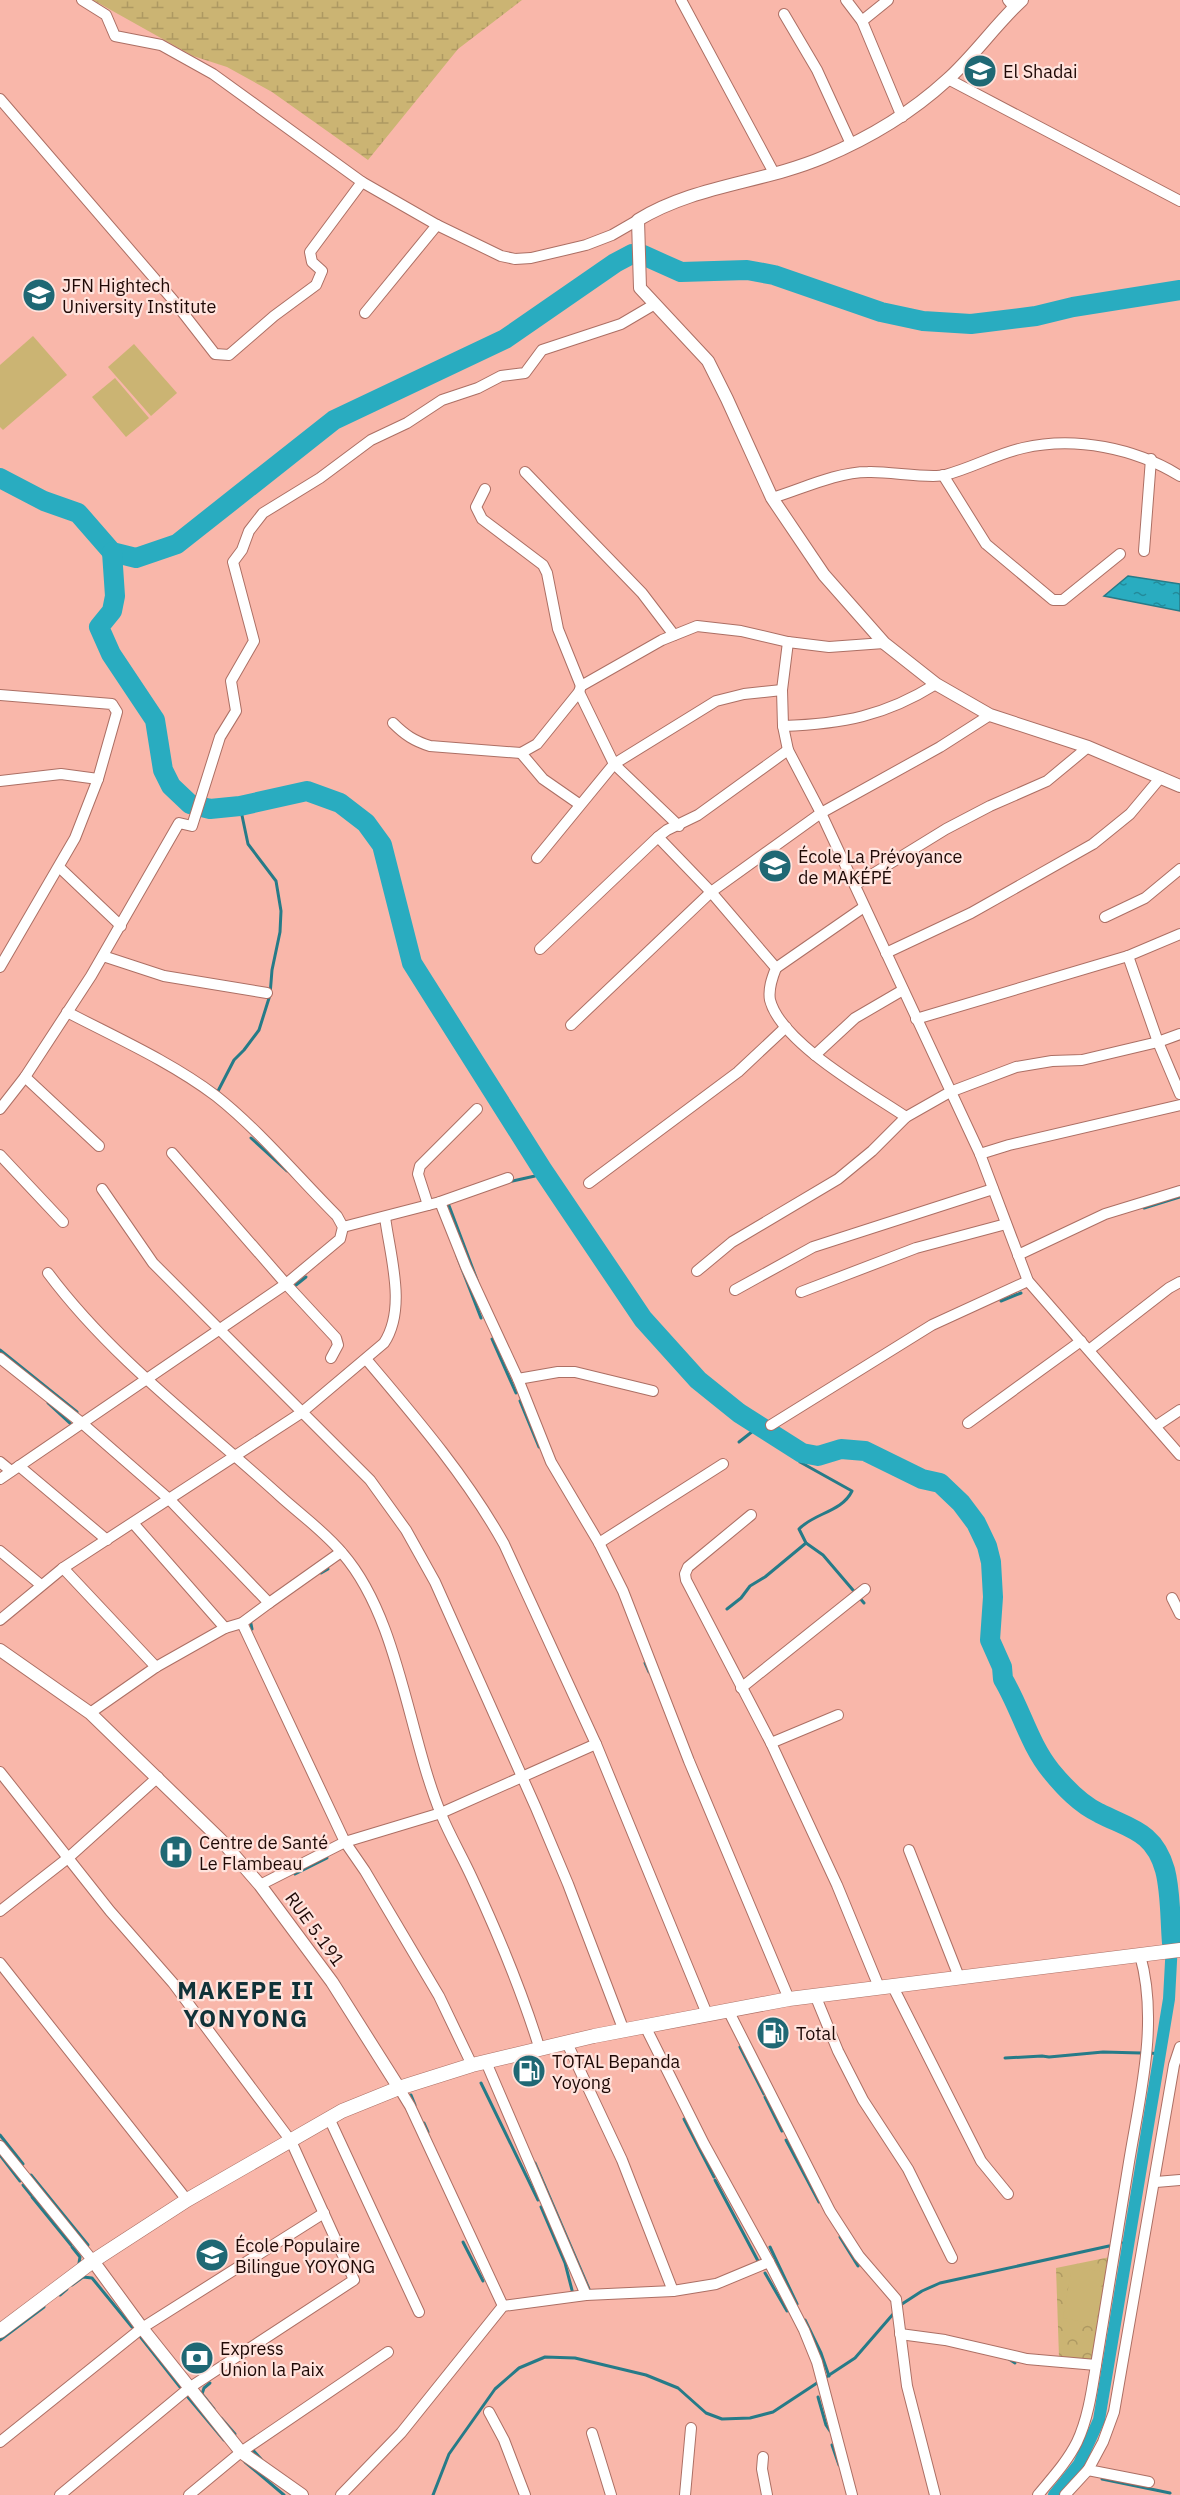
<svg xmlns="http://www.w3.org/2000/svg" width="1180" height="2495" font-family="'IBM Plex Sans',sans-serif">
	<style>
		.forest { fill: url(#forest-crowns) }
		.wetland { fill: url(#wetland-marsh) }
		.pitch { fill: #cbb473 }
		.water { fill: url(#water-ripples); stroke: #267b88; stroke-width: 1.5 }
		.lines { fill: none; stroke-linecap: round; stroke-linejoin: round }
		.stream { stroke: #267b88; stroke-width: 3 }
		.canal { stroke: #29acc0; stroke-width: 12 }
		.river { stroke: #29acc0; stroke-width: 20 }
		.minor-casing { stroke: #ac6f64; stroke-width: 12 }
		.tertiary-casing { stroke: #ac6f64; stroke-width: 14 }
		.secondary-casing { stroke: #ac6f64; stroke-width: 15 }
		.minor { stroke: #fff; stroke-width: 10 }
		.tertiary { stroke: #fff; stroke-width: 12 }
		.secondary { stroke: #fff; stroke-width: 14 }
		.labels { text-anchor: middle; dominant-baseline: central; stroke-width: 4.5; stroke-linejoin: round; paint-order: stroke }
		.poi-label { font-size: 18px; fill: #1f0906; stroke: #ffe3dd; text-anchor: start }
		.street-label { font-size: 18px; fill: #1f0906; stroke: #ffe3dd }
		.district-label { font-size: 24px; font-weight: bold; letter-spacing: 1.5px; fill: #103238; stroke: #ffe3dd }
	</style>
	<defs>
		<pattern id="forest-crowns" width="20" height="18" patternUnits="userSpaceOnUse" patternTransform="scale(1.5)"><rect width="20" height="18" fill="#cbb473"/><path d="M2 6a3 3 0 1 1 6 0M12 15a3 3 0 1 1 6 0" fill="none" stroke="#ae9962"/></pattern>
		<pattern id="wetland-marsh" width="20" height="14" patternUnits="userSpaceOnUse" patternTransform="scale(1.5)"><rect width="20" height="14" fill="#cbb473"/><path d="M1 5h8M5 5V1M11 12h8M15 12V8" fill="none" stroke="#ae9962"/></pattern>
		<pattern id="water-ripples" width="26" height="14" patternUnits="userSpaceOnUse" patternTransform="scale(1.5)"><rect width="26" height="14" fill="#29acc0"/><path d="M2 4q2-2 4 0t4 0M15 11q2-2 4 0t4 0" fill="none" stroke="#238a9a"/></pattern>
	</defs>
	<rect width="100%" height="100%" fill="#f9b7aa"/>
	<path class="forest" d="M1110,2257L1095,2361L1059,2357L1056,2268Z"/>
	<path class="wetland" d="M93,0H522L458,49L368,160L272,92L227,67L193,56Z"/>
	<g class="pitch">
		<path d="M33,336L67,375L3,430L0,427V365Z"/>
		<path d="M134,344L177,393L151,416L108,367Z"/>
		<path d="M115,378L149,418L126,437L92,397Z"/>
		<path d="M1072,2266L1104,2272L1095,2324L1063,2318Z"/>
	</g>
	<path class="water" d="M1128,576L1180,584V611L1104,596Z"/>
	<g class="lines">
		<g class="stream">
			<path d="M217,1093L234,1060L244,1050L259,1030L270,995L272,970L280,932L281,911L276,881L248,844L240,806"/>
			<path d="M251,1138L287,1171"/>
			<path d="M508,1182L535,1176L542,1169"/>
			<path d="M448,1203L477,1280"/>
			<path d="M1144,1208L1180,1197"/>
			<path d="M457,1256L481,1318"/>
			<path d="M296,1285L306,1277"/>
			<path d="M1001,1301L1021,1293"/>
			<path d="M492,1339L516,1393"/>
			<path d="M0,1350L77,1412"/>
			<path d="M520,1401L539,1447"/>
			<path d="M48,1403L74,1427"/>
			<path d="M739,1442L753,1431L758,1424"/>
			<path d="M794,1449L800,1462L852,1491C842,1512 814,1513 799,1529L806,1543L823,1555L864,1603"/>
			<path d="M321,1573L328,1569"/>
			<path d="M727,1609L741,1598L750,1586L765,1577L806,1543"/>
			<path d="M250,1619L252,1629"/>
			<path d="M645,1663L649,1672"/>
			<path d="M295,1874L327,1858"/>
			<path d="M740,2047L764,2094"/>
			<path d="M1150,2053L1160,2054"/>
			<path d="M1005,2058L1042,2056L1049,2057L1103,2052L1141,2053"/>
			<path d="M481,2083L538,2200"/>
			<path d="M411,2095L415,2105"/>
			<path d="M765,2097L782,2131"/>
			<path d="M684,2119L714,2177"/>
			<path d="M424,2123L428,2132"/>
			<path d="M0,2135L23,2164"/>
			<path d="M786,2140L819,2202"/>
			<path d="M0,2155L20,2181"/>
			<path d="M535,2163L589,2289"/>
			<path d="M31,2175L88,2245"/>
			<path d="M715,2180L758,2261"/>
			<path d="M23,2185L31,2195"/>
			<path d="M32,2197L71,2245"/>
			<path d="M541,2207L565,2263L573,2294"/>
			<path d="M840,2237L858,2266"/>
			<path d="M463,2242L483,2281"/>
			<path d="M1123,2243L1129,2241"/>
			<path d="M72,2247L80,2257L79,2263"/>
			<path d="M770,2247L797,2304"/>
			<path d="M765,2273L787,2311"/>
			<path d="M72,2285L83,2277L92,2278L132,2327"/>
			<path d="M60,2295L67,2289"/>
			<path d="M902,2304L922,2291L940,2283L1109,2246"/>
			<path d="M805,2320L821,2353L829,2376"/>
			<path d="M139,2335L180,2387"/>
			<path d="M0,2340L44,2307"/>
			<path d="M1009,2359L1015,2363"/>
			<path d="M210,2383L204,2388L202,2394L214,2409"/>
			<path d="M187,2396L224,2440"/>
			<path d="M818,2397L826,2425L830,2431"/>
			<path d="M221,2418L235,2434"/>
			<path d="M832,2445L839,2465"/>
			<path d="M252,2449L261,2459"/>
			<path d="M245,2462L284,2495"/>
			<path d="M1102,2479L1170,2493"/>
			<path d="M433,2495L449,2454L495,2389L519,2368L545,2357L575,2358L646,2375L678,2388L706,2413L722,2419L750,2418L773,2412L855,2358L894,2313"/>
		</g>
		<path class="canal" d="M1054,2495L1079,2464L1099,2420L1169,1999L1172,1943"/>
		<g class="river">
			<path d="M0,478L44,501L78,513L112,552L136,558L177,544L334,420L505,339L615,263L632,254L643,255L681,272L747,270L774,275L881,312L923,321L971,324L1036,316L1073,307L1180,290"/>
			<path d="M112,552L115,596L112,611L99,627L111,654L155,720L163,770L171,786L190,804L210,809L240,806L307,791L340,803L366,823L382,845L412,963L542,1169L643,1319L698,1380L739,1413L802,1453L818,1456L841,1449L865,1451L922,1479L940,1483L961,1503L976,1523L987,1546L991,1562L993,1597L990,1640L1002,1667L1003,1679C1021,1709 1029,1744 1051,1771C1065,1788 1080,1804 1099,1813C1130,1829 1154,1831 1165,1870C1171,1893 1170,1920 1172,1943"/>
		</g>
		<defs>
			<g id="minor">
				<path d="M82,0L106,15L115,36L161,45L213,74L362,182L437,225L501,256L515,259L531,258L586,245L612,235L638,220"/>
				<path d="M681,0L774,173"/>
				<path d="M846,0L862,21L902,117"/>
				<path d="M1008,0L1014,7"/>
				<path d="M784,14L817,70L851,144"/>
				<path d="M862,21L888,0"/>
				<path d="M948,79L1180,201"/>
				<path d="M0,99L173,300L215,354L229,355L274,316L316,285L322,271L312,262L310,252L362,182"/>
				<path d="M365,313L437,225"/>
				<path d="M525,472L642,593L674,635"/>
				<path d="M943,475L986,544L1053,600H1063L1120,554"/>
				<path d="M485,489L476,507L482,519L543,565L547,573L558,629L581,686"/>
				<path d="M772,498C802,489 836,472 868,472C888,471 929,479 945,475C972,468 996,454 1023,448C1075,436 1135,448 1180,476"/>
				<path d="M1144,551L1151,459"/>
				<path d="M788,642L782,690L783,726L788,750L821,813L980,1154L1028,1281L1180,1455"/>
				<path d="M579,692L614,764L679,826"/>
				<path d="M0,695L112,704L117,712L98,779L75,838L0,967"/>
				<path d="M393,723C405,735 414,741 430,746L521,753L537,744L579,692L581,686L662,640L697,626L741,631L788,642L829,647L884,643"/>
				<path d="M783,726C842,724 885,716 936,684"/>
				<path d="M521,753L543,779L579,804"/>
				<path d="M0,781L61,774L98,779"/>
				<path d="M658,837L711,892L776,968C772,978 768,989 770,1000C781,1043 869,1092 906,1117"/>
				<path d="M537,858L614,764L716,701L744,694L782,690"/>
				<path d="M59,867L121,926"/>
				<path d="M855,885L946,829L990,806L1047,781L1088,747"/>
				<path d="M1105,917L1145,898L1180,869"/>
				<path d="M540,949L658,837L667,830L698,815L788,750"/>
				<path d="M886,953L971,913L1093,844L1130,814L1161,777"/>
				<path d="M103,956L164,976L267,993"/>
				<path d="M1128,956L1158,1042L1180,1094"/>
				<path d="M776,968L864,907"/>
				<path d="M67,1012C117,1038 171,1062 216,1096C259,1130 298,1177 337,1216L343,1227L340,1239L286,1284L336,1338L338,1345L331,1358"/>
				<path d="M916,1019L1128,956L1180,934"/>
				<path d="M571,1025L711,892L821,813L940,747L990,715"/>
				<path d="M815,1055L855,1018L903,990"/>
				<path d="M25,1077L99,1146"/>
				<path d="M0,1109L25,1077L91,976L179,823L192,826L220,737L236,711L231,681L254,641L233,562L242,550L249,531L263,513L320,478L371,440L407,423L442,400L478,388L501,376L525,373L542,350L621,324L655,304"/>
				<path d="M980,1154L1009,1145L1180,1105"/>
				<path d="M0,1155L63,1222"/>
				<path d="M589,1183L738,1072L786,1027"/>
				<path d="M102,1189L153,1263L370,1480L406,1530L435,1582L536,1808L568,1884L624,2031"/>
				<path d="M440,1202L466,1267L518,1379L551,1462L599,1543L623,1591L689,1761L789,1999"/>
				<path d="M428,1205L418,1174L420,1166L477,1109"/>
				<path d="M343,1227L440,1202L508,1178"/>
				<path d="M1018,1255L1105,1214L1180,1191"/>
				<path d="M697,1271L732,1242L838,1179L872,1151L906,1117L950,1092L1016,1067L1052,1061L1082,1060L1158,1042L1180,1034"/>
				<path d="M48,1273C113,1360 201,1424 280,1496C301,1515 325,1532 343,1554C399,1619 408,1734 441,1814C450,1836 462,1856 472,1878C498,1934 522,1991 540,2050"/>
				<path d="M735,1290L813,1247L993,1189"/>
				<path d="M801,1292L916,1248L1006,1224"/>
				<path d="M1089,1350L1169,1288L1180,1282"/>
				<path d="M0,1358L83,1424L169,1499L269,1603L242,1623L225,1628L156,1667L90,1713"/>
				<path d="M366,1359C416,1418 466,1476 504,1544L596,1744L707,2014"/>
				<path d="M518,1379L558,1372H575L653,1391"/>
				<path d="M968,1423L1081,1341"/>
				<path d="M771,1425L932,1325L1028,1281"/>
				<path d="M1156,1426L1180,1410"/>
				<path d="M0,1462L11,1471"/>
				<path d="M19,1466L107,1540"/>
				<path d="M0,1479L286,1284L172,1153"/>
				<path d="M751,1515L688,1567L685,1574L686,1580L771,1743L837,1885L879,1987"/>
				<path d="M133,1523L225,1628"/>
				<path d="M599,1543L723,1464"/>
				<path d="M0,1551L41,1585"/>
				<path d="M63,1568L156,1667"/>
				<path d="M1172,1598L1180,1614"/>
				<path d="M269,1603L341,1552"/>
				<path d="M0,1620L63,1568L301,1413L384,1343C407,1308 390,1256 385,1217"/>
				<path d="M242,1623L345,1842L365,1871L439,1996L472,2065"/>
				<path d="M741,1688L865,1589"/>
				<path d="M771,1743L838,1715"/>
				<path d="M0,1772L110,1911L173,1983L291,2141L354,2280L189,2388L60,2495"/>
				<path d="M909,1850L959,1977"/>
				<path d="M260,1885L345,1842L441,1813L596,1744"/>
				<path d="M0,1911L68,1858L158,1777"/>
				<path d="M0,1963L187,2200"/>
				<path d="M892,1985L981,2161L1008,2194"/>
				<path d="M815,1995L838,2051L863,2100L908,2169L952,2258"/>
				<path d="M728,2010L830,2211L859,2256L896,2299L907,2386L935,2495"/>
				<path d="M645,2026L704,2144L769,2262L804,2330L817,2362L852,2495"/>
				<path d="M567,2043L622,2160L673,2291"/>
				<path d="M486,2062L586,2295"/>
				<path d="M399,2088L410,2106L503,2306"/>
				<path d="M329,2118L419,2312"/>
				<path d="M0,2146L93,2261"/>
				<path d="M1156,2182L1180,2180"/>
				<path d="M900,2334L945,2340L1027,2359L1096,2365C1107,2297 1118,2230 1129,2162C1140,2095 1159,2022 1140,1955"/>
				<path d="M489,2412L504,2440L525,2495"/>
				<path d="M592,2433L611,2495"/>
				<path d="M0,2442L142,2328L324,2213"/>
				<path d="M763,2457L762,2469L767,2495"/>
				<path d="M1149,2482L1088,2470L1103,2442L1114,2412L1174,2065L1180,2047"/>
				<path d="M189,2495L241,2452L388,2352"/>
				<path d="M341,2495L401,2433L503,2306L586,2295L673,2291L716,2284L769,2262"/>
				<path d="M685,2495L691,2428"/>
				<path d="M1038,2495C1052,2478 1067,2462 1077,2442C1088,2419 1092,2390 1096,2365"/>
				<path d="M1065,2495L1088,2470"/>
			</g>
			<g id="tertiary">
				<path d="M1022,0C995,25 974,56 947,80C911,113 869,138 824,157C763,183 695,185 638,220L640,288L708,361L727,399L772,498L824,575L884,643L936,684L990,715L1088,747L1180,786"/>
				<path d="M0,1650L90,1713L221,1840L260,1885L332,1982L399,2088"/>
				<path d="M93,2261L142,2328L241,2452L302,2495"/>
			</g>
			<path id="secondary" d="M0,2331L93,2261L187,2200L342,2111L399,2088L472,2065L594,2036L789,1999L1180,1950"/>
		</defs>
		<use href="#minor" class="minor-casing"/>
		<use href="#tertiary" class="tertiary-casing"/>
		<use href="#secondary" class="secondary-casing"/>
		<use href="#minor" class="minor"/>
		<use href="#tertiary" class="tertiary"/>
		<use href="#secondary" class="secondary"/>
	</g>
	<defs>
		<symbol id="school-disc" viewBox="-11 -11 22 22"><circle r="9.5" fill="#1f6874" stroke="#ffe3dd"/><path d="M0-5L7-2L0 1L-7-2ZM-4 1L0 2.5L4 1V4Q0 6-4 4Z" fill="#fff"/></symbol>
		<symbol id="university-disc" viewBox="-11 -11 22 22"><circle r="9.5" fill="#1f6874" stroke="#ffe3dd"/><path d="M0-5L7-2L0 1L-7-2ZM-4 1L0 2.5L4 1V4Q0 6-4 4Z" fill="#fff"/></symbol>
		<symbol id="hospital-disc" viewBox="-11 -11 22 22"><circle r="9.5" fill="#1f6874" stroke="#ffe3dd"/><path d="M-5-5h3v3.5h4V-5h3V5h-3V1.5h-4V5h-3Z" fill="#fff"/></symbol>
		<symbol id="fuel-disc" viewBox="-11 -11 22 22"><circle r="9.5" fill="#1f6874" stroke="#ffe3dd"/><path d="M-5.5-6h7V0h2V4h1.3V-2.5L3-4.5l.8-.8L6-3V5H2.5V1h-1V6h-7ZM-4.2-4.7v3.2H.2V-4.7Z" fill="#fff"/></symbol>
		<symbol id="bank-disc" viewBox="-11 -11 22 22"><circle r="9.5" fill="#1f6874" stroke="#ffe3dd"/><path d="M-6-4H6V4H-6ZM0-2.3a2.3 2.3 0 1 0 0 4.6a2.3 2.3 0 1 0 0-4.6Z" fill="#fff"/></symbol>
	</defs>
	<g fill-rule="evenodd">
		<use href="#school-disc" x="961" y="52" width="38" height="38"/>
		<use href="#university-disc" x="20" y="276" width="38" height="38"/>
		<use href="#school-disc" x="756" y="847" width="38" height="38"/>
		<use href="#hospital-disc" x="157" y="1833" width="38" height="38"/>
		<use href="#fuel-disc" x="754" y="2014" width="38" height="38"/>
		<use href="#fuel-disc" x="510" y="2052" width="38" height="38"/>
		<use href="#school-disc" x="193" y="2236" width="38" height="38"/>
		<use href="#bank-disc" x="178" y="2339" width="38" height="38"/>
	</g>
	<g class="labels">
		<g class="poi-label">
			<text x="1003" y="71">El Shadai</text>
			<text x="62" y="285">JFN Hightech<tspan x="62" dy="21">University Institute</tspan></text>
			<text x="798" y="856">École La Prévoyance<tspan x="798" dy="21">de MAKÉPÉ</tspan></text>
			<text x="199" y="1842">Centre de Santé<tspan x="199" dy="21">Le Flambeau</tspan></text>
			<text x="796" y="2033">Total</text>
			<text x="552" y="2061">TOTAL Bepanda<tspan x="552" dy="21">Yoyong</tspan></text>
			<text x="235" y="2245">École Populaire<tspan x="235" dy="21">Bilingue YOYONG</tspan></text>
			<text x="220" y="2348">Express<tspan x="220" dy="21">Union la Paix</tspan></text>
		</g>
		<g class="street-label">
			<text transform="translate(315 1929) rotate(54)">RUE 5.191</text>
		</g>
		<g class="district-label">
			<text x="246" y="1990">MAKEPE II<tspan x="246" dy="28">YONYONG</tspan></text>
		</g>
	</g>
</svg>
